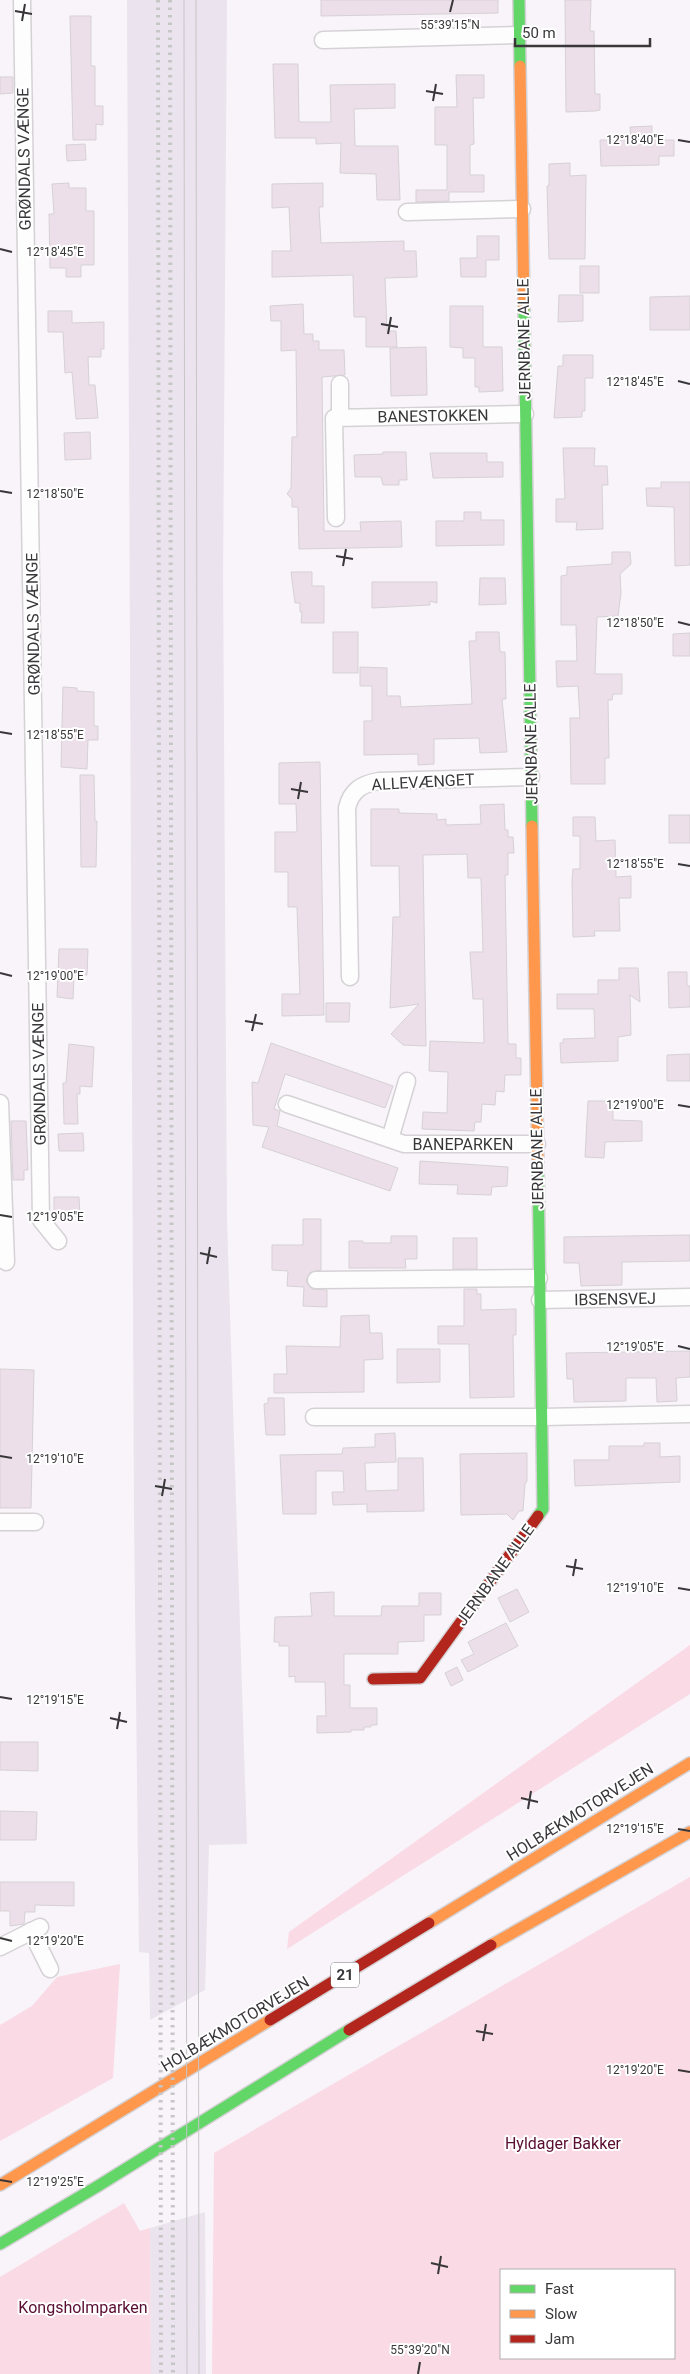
<svg xmlns="http://www.w3.org/2000/svg" width="690" height="2374" font-family="Roboto,sans-serif">
	<style>
		.built { fill: #ebe3ed }
		.green { fill: #fadae5; fill-rule: evenodd }
		.building { fill: #eddfea; stroke: #d5d1d5 }
		.lines { fill: none; stroke-linecap: round; stroke-linejoin: round }
		.street-casing { stroke: #d5d2d5; stroke-width: 19 }
		.fast-casing { stroke: #d5d2d5; stroke-width: 14 }
		.slow-casing { stroke: #d5d2d5; stroke-width: 14 }
		.jam-casing { stroke: #d5d2d5; stroke-width: 14 }
		.street { stroke: #fefdfe; stroke-width: 16 }
		.fast { stroke: #63d668; stroke-width: 11 }
		.slow { stroke: #ff974d; stroke-width: 11 }
		.jam { stroke: #b3261e; stroke-width: 11 }
		.tram { stroke: #c7c6c7; stroke-width: 1 }
		.rail { stroke: #c7c6c7; stroke-width: 4; stroke-dasharray: 2.5 5; stroke-linecap: butt }
		.ticks { fill: none; stroke: #39373a; stroke-width: 2 }
		.labels { text-anchor: middle; dominant-baseline: central; stroke-width: 4; stroke-linejoin: round; paint-order: stroke }
		.shield { fill: #fff; stroke: #747375; stroke-width: 1 }
		.shield-label { font-size: 15px; font-weight: bold; fill: #39373a }
		.street-label { font-size: 16px; fill: #39373a; stroke: #fff }
		.park-label { font-size: 16px; fill: #590d31; stroke: #fff }
		.ticks-label { font-size: 12px; text-anchor: middle; fill: #39373a; stroke: #fff; stroke-width: 4; stroke-linejoin: round; paint-order: stroke }
	</style>
	<rect width="100%" height="100%" fill="#f8f4f9"/>
	<g class="built">
		<path d="M127,0H227L223,575L227,1220L247,1844L209,1845L205,1990L150,2020L149,1953L139,1952L134,1516Z"/>
		<path d="M205,2212L206,2374H151L150,2228Z"/>
	</g>
	<g class="green">
		<path d="M690,1645V1694L287,1949L289,1932Z"/>
		<path d="M690,1877V2374H212L214,2153ZM501,2270H674V2358H501Z"/>
		<path d="M120,1964L113,2078L0,2141V2025L32,2006L57,1977Z"/>
		<path d="M124,2203L140,2231L150,2228L151,2374H0V2277Z"/>
	</g>
	<g class="building">
		<path d="M321,0H498V13L321,16Z"/>
		<path d="M565,0H591L590,31H594L595,94H600V110L595,111L566,112Z"/>
		<path d="M70,16H91V66H95V106H103V125L96,124V140H73Z"/>
		<path d="M273,64H298L299,122H331L330,85L395,84V108L354,109L355,146H398L400,200H377L376,174L340,173L341,143L316,144V138H275Z"/>
		<path d="M456,75H484V98H473L474,144L470,145V175H484V192H449V201L416,202V190H447V145H435V107H457Z"/>
		<path d="M0,77H13V93L0,94Z"/>
		<path d="M652,126V140H674V156H659V165L601,166L600,140H631L630,127Z"/>
		<path d="M85,144L86,160L67,161L66,145Z"/>
		<path d="M570,163V176L586,175L585,259H549L547,186H549V164Z"/>
		<path d="M69,183V188H86V211H94V265H81V277H66V268H50L49,214H54L52,184Z"/>
		<path d="M323,183V207H319L321,243L404,241V251H416L417,277L385,278L387,331H396L397,347H366V317H354L353,275L272,277V251H291L289,207L272,208V184Z"/>
		<path d="M477,236H499V260H486V277H461L460,258H477Z"/>
		<rect x="580" y="266" width="19" height="27"/>
		<path d="M559,295H583V321L558,322Z"/>
		<path d="M690,296V330H650V297Z"/>
		<path d="M303,304L304,334H313V341H319V350H344L345,375L322,377L324,531H361L360,522L401,521L402,547L299,549L298,507H292V499L287,494L291,488L292,437H297L296,350L281,351V321H271L270,306Z"/>
		<path d="M450,306H483V347H502L503,391L479,392V387H475V358H463V348L450,347Z"/>
		<path d="M48,311H72V323L104,322V349H101V357H88L89,385H95L98,418L76,419L72,372L65,373L63,332H48Z"/>
		<path d="M426,347L427,395L391,396L390,348Z"/>
		<path d="M563,355H593V378H585V411H582V417L554,418L558,366H563Z"/>
		<path d="M90,432L91,459L65,460L64,433Z"/>
		<path d="M563,448H595L594,466H607L608,485H602L603,529L576,530L577,522H556V499H565Z"/>
		<path d="M383,452H406L407,480H399V485H383L381,477H355L354,455L383,454Z"/>
		<path d="M430,453H487V462H503V477L433,478Z"/>
		<path d="M661,482H690V565L675,566L674,507L647,506L646,488H661Z"/>
		<path d="M464,512H481V520H504V545L436,546V521H464Z"/>
		<path d="M612,552H630L631,564L620,574L621,593L618,616L597,617L595,674H622V694H613L612,700H608L609,758H605V784H571L570,718H580L578,686L557,687L556,661H577L576,625H561V576L567,575V567L612,564Z"/>
		<path d="M291,572H312V586H324V623H301L302,612H300V603H295Z"/>
		<path d="M480,578H505L506,604L479,605Z"/>
		<path d="M372,582H437V603L430,601V605L372,608Z"/>
		<rect x="333" y="632" width="25" height="41"/>
		<path d="M476,632H499L500,652H505L506,699H502L507,752L480,753L479,738L434,739V764L418,765V754L364,755V721H372V686H360V667L387,668V696H400L401,707L472,704L469,641H476Z"/>
		<path d="M690,633V656H673V634Z"/>
		<path d="M63,687L77,688V691L94,692V726H98V740H88L87,769L61,767Z"/>
		<path d="M320,762L324,1015L282,1016V994H300L297,907H288V872H275V832H297L296,804H279V763Z"/>
		<path d="M80,775H94L95,821H97L96,867H81Z"/>
		<path d="M504,804L505,830H508V837H513L514,853H508V875H505L508,1044H516V1058H521V1075H505L504,1092L496,1091L495,1105L482,1104L481,1122H475L474,1131L422,1129L423,1112L447,1113L448,1072L429,1071L430,1041L484,1043L483,999H473L470,952H483L481,878H468L467,854L423,855L426,1046L403,1045L391,1034L419,1004L390,1008L393,917H400L399,866H371V809H399V813L437,814V820L446,819V825L481,824L480,805Z"/>
		<rect x="669" y="815" width="21" height="28"/>
		<path d="M573,817H595L596,841L615,840L616,877L631,876V898H619L620,931H594L595,936L573,937L572,881L573,869H580V836H573Z"/>
		<path d="M59,949H88L87,975H74L73,999L57,997Z"/>
		<path d="M619,968H638L640,1002L630,995L631,1035L618,1037V1061L561,1063L560,1043H563V1039L595,1038L594,1009H557V994H598V980H619Z"/>
		<path d="M668,972H687V986H690V1007L669,1008Z"/>
		<path d="M326,1003H350L349,1022H326Z"/>
		<path d="M271,1043L393,1086L385,1108L285,1074L274,1109L280,1111L277,1126L398,1168L390,1191L262,1147L269,1127L253,1125L252,1082L258,1083Z"/>
		<path d="M69,1044L94,1047L92,1087L80,1086V1094H77L78,1124H64L63,1083H66Z"/>
		<path d="M690,1054V1081H667V1055Z"/>
		<path d="M588,1101H613V1120L642,1121V1141L605,1142L604,1158L585,1157Z"/>
		<path d="M11,1121H26L28,1170H24V1180H13Z"/>
		<path d="M83,1133L84,1151H59L58,1134Z"/>
		<path d="M420,1161L508,1167L507,1186L492,1187L491,1195L457,1194L458,1185L419,1184Z"/>
		<path d="M54,1197H79L80,1216H54Z"/>
		<path d="M303,1219H321V1270L311,1272L306,1281L312,1289L327,1290V1307L303,1306L304,1287L287,1286L288,1271L272,1270V1245H303Z"/>
		<path d="M690,1235V1261L622,1262V1285L581,1286L579,1263H564V1237Z"/>
		<path d="M391,1236H417V1259H405L406,1268H349V1241H363V1243H391Z"/>
		<rect x="453" y="1238" width="24" height="31"/>
		<path d="M464,1289H477V1294H481V1310L516,1309V1335H513L514,1397L470,1398L469,1344H438V1326H464Z"/>
		<path d="M369,1315L370,1333H382L383,1359L364,1360V1392L274,1393V1374H287L286,1346L340,1347L341,1316Z"/>
		<path d="M397,1349H440V1382L397,1383Z"/>
		<path d="M690,1351V1377L676,1378L677,1401L657,1402L656,1378H626V1401L574,1402L573,1379H567L566,1353Z"/>
		<path d="M0,1369L34,1370L31,1508H0Z"/>
		<path d="M268,1398H284L285,1435H266L264,1404L268,1403Z"/>
		<path d="M395,1433L396,1462L365,1463L366,1491L398,1490V1458H423L424,1511L367,1512V1504L333,1505L332,1492H344L343,1471H316V1514H283L280,1455L342,1454L343,1448L375,1447V1434Z"/>
		<path d="M644,1443H660V1457L680,1456V1482L575,1486L574,1460H609V1446H644Z"/>
		<path d="M527,1453V1481L525,1484L523,1511H519L513,1520L507,1514L461,1515L460,1454Z"/>
		<path d="M517,1589L529,1612L510,1622L498,1598Z"/>
		<path d="M334,1592V1616H381L382,1606H419V1593H441V1615H424V1641L398,1642V1654H344V1685H350V1708H377V1725H371V1727H364V1730H351V1732L317,1733V1716H326L325,1682H295V1676L289,1677V1646H279V1642H274L275,1617L312,1616L310,1593Z"/>
		<path d="M506,1623L518,1646L468,1672L461,1660L474,1654L468,1642Z"/>
		<path d="M457,1667L463,1680L451,1686L445,1673Z"/>
		<path d="M0,1742H38V1771L0,1770Z"/>
		<path d="M0,1811L37,1812L36,1840H0Z"/>
		<path d="M0,1882H74V1906L35,1905V1912H25L24,1924L10,1926V1911H0Z"/>
	</g>
	<g class="lines">
		<defs>
			<g id="street">
				<path d="M22,0L41,1220L58,1241"/>
				<path d="M323,40L519,35"/>
				<path d="M407,212L522,209"/>
				<path d="M340,384V418"/>
				<path d="M336,518L334,418L525,414"/>
				<path d="M350,977L347,808C351,791 361,784 379,781L531,777"/>
				<path d="M0,1103L6,1262"/>
				<path d="M287,1104L404,1144H537"/>
				<path d="M390,1139L407,1081"/>
				<path d="M316,1280L539,1278"/>
				<path d="M540,1300L690,1297"/>
				<path d="M314,1417H542L690,1414"/>
				<path d="M0,1522H35"/>
				<path d="M31,1931L50,1969"/>
				<path d="M0,1947L40,1927"/>
			</g>
			<g id="fast">
				<path d="M519,0L520,66"/>
				<path d="M524,307L532,826"/>
				<path d="M538,1166L543,1509L538,1516"/>
				<path d="M0,2244L98,2186L349,2030"/>
			</g>
			<g id="slow">
				<path d="M520,66L524,307"/>
				<path d="M532,826L538,1166"/>
				<path d="M429,1923L690,1763"/>
				<path d="M491,1945L690,1832"/>
				<path d="M0,2185L270,2020"/>
			</g>
			<g id="jam">
				<path d="M373,1679L420,1678L538,1516"/>
				<path d="M270,2020L429,1923"/>
				<path d="M349,2030L491,1945"/>
			</g>
		</defs>
		<use href="#street" class="street-casing"/>
		<use href="#fast" class="fast-casing"/>
		<use href="#slow" class="slow-casing"/>
		<use href="#jam" class="jam-casing"/>
		<use href="#street" class="street"/>
		<use href="#fast" class="fast"/>
		<use href="#slow" class="slow"/>
		<use href="#jam" class="jam"/>
		<g class="tram">
			<path d="M184,0L187,2374"/>
			<path d="M196,0L199,2374"/>
		</g>
		<g class="rail">
			<path d="M158,0L161,2374"/>
			<path d="M170,0L173,2374"/>
		</g>
	</g>
	<path class="ticks" d="M15,11L32,14M450,12L453,0M22,21L25,4M426,91L443,94M433,101L436,84M678,140L690,142M0,249L12,252M381,324L398,327M388,334L391,317M678,381L690,384M0,491L12,493M336,556L353,559M343,566L346,549M678,622L690,625M0,732L12,734M291,789L308,792M298,799L301,782M678,864L690,866M0,973L12,976M245,1021L263,1024M252,1031L256,1014M678,1105L690,1107M0,1215L12,1217M200,1253L217,1257M207,1264L210,1247M678,1346L690,1349M0,1456L12,1458M155,1486L172,1489M162,1496L165,1479M566,1566L583,1569M573,1576L576,1559M678,1588L690,1590M0,1697L12,1699M110,1718L127,1722M117,1729L120,1712M521,1798L538,1802M528,1809L531,1791M678,1829L690,1831M0,1938L12,1941M476,2031L493,2034M483,2041L486,2024M678,2070L690,2072M0,2180L12,2182M431,2263L448,2267M438,2274L441,2256M418,2374L420,2362"/>
	<g class="labels">
		<rect class="shield" x="331" y="1962.5" width="28" height="25" rx="4"/>
		<g class="shield-label">
			<text x="345" y="1975">21</text>
		</g>
		<g class="street-label">
			<text transform="translate(24 159) rotate(-91)">GRØNDALS VÆNGE</text>
			<text transform="translate(524 339) rotate(-91)">JERNBANE ALLE</text>
			<text transform="translate(433 416) rotate(-1)">BANESTOKKEN</text>
			<text transform="translate(33 624) rotate(-91)">GRØNDALS VÆNGE</text>
			<text transform="translate(531 744) rotate(-91)">JERNBANE ALLE</text>
			<text transform="translate(423 782) rotate(-3)">ALLEVÆNGET</text>
			<text transform="translate(39 1074) rotate(-91)">GRØNDALS VÆNGE</text>
			<text x="463" y="1144">BANEPARKEN</text>
			<text transform="translate(537 1149) rotate(-91)">JERNBANE ALLE</text>
			<text transform="translate(615 1299) rotate(-1)">IBSENSVEJ</text>
			<text transform="translate(495 1575) rotate(-54)">JERNBANE ALLE</text>
			<text transform="translate(580 1812) rotate(-32)">HOLBÆKMOTORVEJEN</text>
			<text transform="translate(235 2024) rotate(-31)">HOLBÆKMOTORVEJEN</text>
		</g>
		<g class="park-label">
			<text x="563" y="2143">Hyldager Bakker</text>
			<text x="83" y="2307">Kongsholmparken</text>
		</g>
	</g>
	<g class="ticks-label">
		<text x="450" y="29">55°39'15"N</text>
		<text x="635" y="144">12°18'40"E</text>
		<text x="55" y="256">12°18'45"E</text>
		<text x="635" y="386">12°18'45"E</text>
		<text x="55" y="498">12°18'50"E</text>
		<text x="635" y="627">12°18'50"E</text>
		<text x="55" y="739">12°18'55"E</text>
		<text x="635" y="868">12°18'55"E</text>
		<text x="55" y="980">12°19'00"E</text>
		<text x="635" y="1109">12°19'00"E</text>
		<text x="55" y="1221">12°19'05"E</text>
		<text x="635" y="1351">12°19'05"E</text>
		<text x="55" y="1463">12°19'10"E</text>
		<text x="635" y="1592">12°19'10"E</text>
		<text x="55" y="1704">12°19'15"E</text>
		<text x="635" y="1833">12°19'15"E</text>
		<text x="55" y="1945">12°19'20"E</text>
		<text x="635" y="2074">12°19'20"E</text>
		<text x="55" y="2186">12°19'25"E</text>
		<text x="420" y="2354">55°39'20"N</text>
	</g>
	<rect x="500" y="2269" width="175" height="90" fill="#ffffff" stroke="#b0afb0"/>
	<rect x="510" y="2285" width="25" height="8" fill="#63d668" stroke="#b0afb0"/>
	<text x="545" y="2294" font-size="15" fill="#39373a">Fast</text>
	<rect x="510" y="2310" width="25" height="8" fill="#ff974d" stroke="#b0afb0"/>
	<text x="545" y="2319" font-size="15" fill="#39373a">Slow</text>
	<rect x="510" y="2335" width="25" height="8" fill="#b3261e" stroke="#b0afb0"/>
	<text x="545" y="2344" font-size="15" fill="#39373a">Jam</text>
	<path d="M515 38v8h135v-8" fill="none" stroke="#39373a" stroke-width="2.5"/>
	<text x="522" y="38" font-size="15" fill="#39373a" stroke="#ffffff" stroke-width="4" paint-order="stroke">50 m</text>
</svg>
